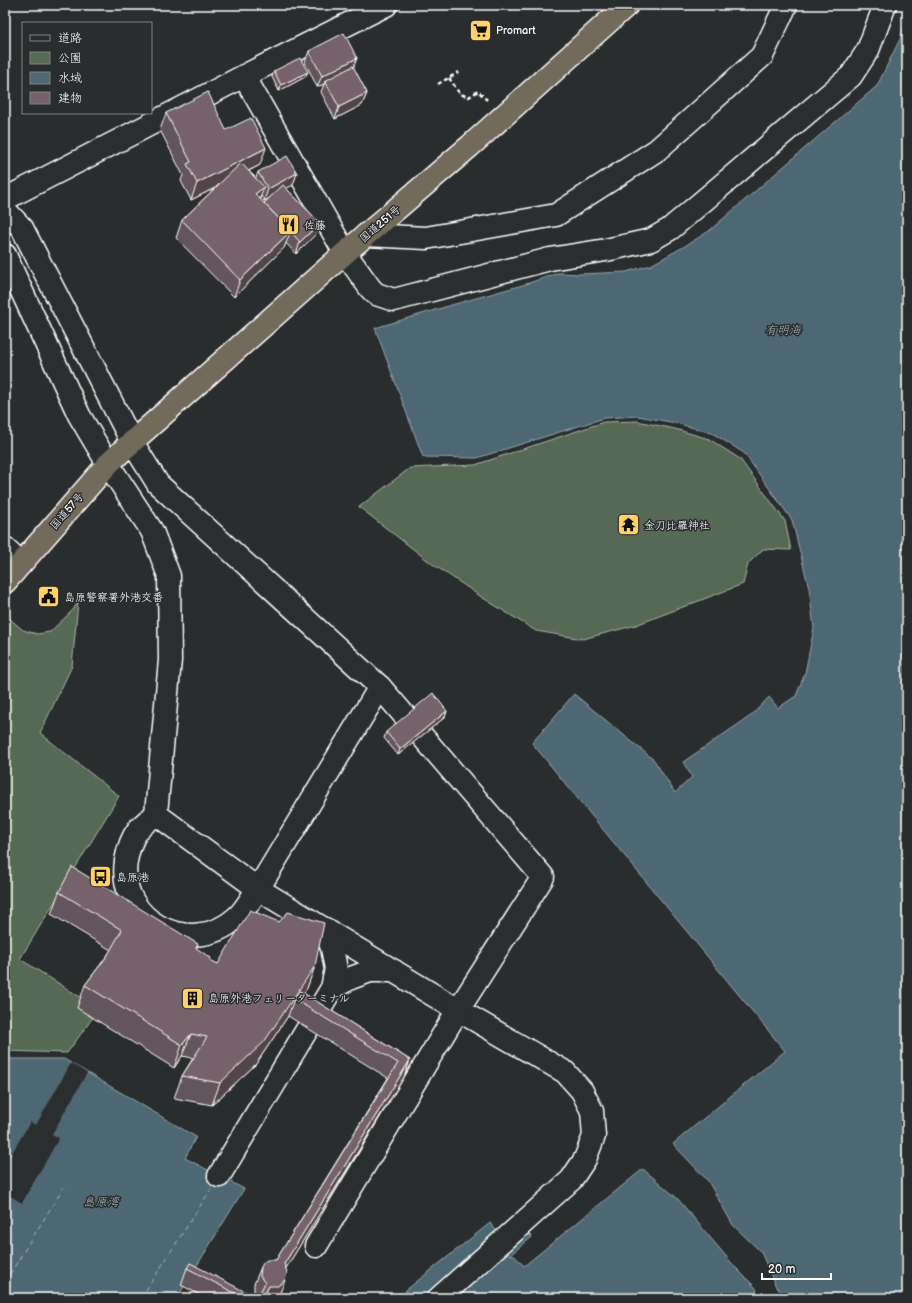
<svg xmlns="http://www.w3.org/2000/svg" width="912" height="1303" font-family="'Balsamiq Sans','Klee One',sans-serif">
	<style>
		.green { fill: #556954; stroke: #aab4aa }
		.water { fill: #4e6873; stroke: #95a4ab }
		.pier { fill: #2a2d2e }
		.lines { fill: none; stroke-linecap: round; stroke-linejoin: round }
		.ferry { stroke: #a6b4b9; stroke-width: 1; stroke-dasharray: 5 4; stroke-linecap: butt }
		.minor-casing { stroke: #fff; stroke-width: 25 }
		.highway-casing { stroke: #fff; stroke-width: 25 }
		.path { stroke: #fff; stroke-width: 2.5; stroke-dasharray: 4 3; stroke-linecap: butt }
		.minor { stroke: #2a2d2e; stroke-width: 22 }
		.highway { stroke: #726b5a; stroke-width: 22 }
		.wall { fill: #64545b; stroke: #fff; fill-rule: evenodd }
		.shaded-wall { fill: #51454a; stroke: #fff }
		.building { fill: #74626a; stroke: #fff }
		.labels { text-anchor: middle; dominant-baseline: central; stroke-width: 3; stroke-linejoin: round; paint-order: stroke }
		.poi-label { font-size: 11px; fill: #fff; stroke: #2a2d2e; text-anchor: start }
		.street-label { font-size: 11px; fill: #fff; stroke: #2a2d2e }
		.water-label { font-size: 12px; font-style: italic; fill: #a6b4b9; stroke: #2a2d2e }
	</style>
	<rect width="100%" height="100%" fill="#2a2d2e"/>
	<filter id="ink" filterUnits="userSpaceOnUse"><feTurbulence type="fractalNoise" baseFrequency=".025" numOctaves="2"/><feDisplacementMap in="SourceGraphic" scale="8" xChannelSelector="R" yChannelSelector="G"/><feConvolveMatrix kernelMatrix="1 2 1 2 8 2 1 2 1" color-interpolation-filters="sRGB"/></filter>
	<g filter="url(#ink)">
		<g class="green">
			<path d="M637,421L675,429L709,439L740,459L785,521L791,550L763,549L748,564L743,584L636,625L583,639L536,631L483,598L431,563L359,507L410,468L475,465L604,422Z"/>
			<path d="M78,602L72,666L40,733L119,796L20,959L99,1009L67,1053L5,1051V624L10,619L23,630L37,634L50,632L73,610Z"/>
		</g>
		<g class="water">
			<path d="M907,17V1298H788L776,1287L761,1252L733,1225L708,1181L673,1144L785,1051L532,743L574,694L654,760L675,793L692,777L683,762L752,715L769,697L778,708L796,696L805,673L814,628L809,588L792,520L744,453L712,433L676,423L638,416L604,418L477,458L423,457L375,328L455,304L526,284L558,273L580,274L626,272L651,265L685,246L709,231L877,86L900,39Z"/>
			<path d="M5,1059H64L196,1137L185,1158L244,1189L177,1298H5Z"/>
			<path d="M643,1169L677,1198L735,1267L756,1288L758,1298H409L405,1291L490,1223L499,1234L517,1222L532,1237L510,1255L513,1254L524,1266Z"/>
		</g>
		<path class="pier" d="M71,1063L87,1073L52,1134L59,1138L22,1203L5,1193V1165L30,1122L36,1125Z"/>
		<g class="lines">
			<g class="ferry">
				<path d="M5,1282L65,1185"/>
				<path d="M141,1298L213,1186"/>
			</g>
			<defs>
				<g id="minor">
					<path d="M244,76L345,253L370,288L376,294L394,300L550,259L606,250L651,240L670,229L851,76L868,50L885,5"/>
					<path d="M5,199L244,76L386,5"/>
					<path d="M5,210L22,228L132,442L158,484L380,687L258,889C251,898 245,911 236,918C191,958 117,922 126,861C128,850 131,839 138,830C143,824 150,819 156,814L170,660L169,576L152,531L108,464L79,415L5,255"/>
					<path d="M366,235L426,238L556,215L657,150L762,56L786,5"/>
					<path d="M5,548L21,563"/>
					<path d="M156,814L258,889L458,1010L565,1072L582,1091L592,1111L594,1136L585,1159L571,1180L439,1298"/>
					<path d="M332,988L351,978L370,971H394"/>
					<path d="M219,1176L332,988L336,969L332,948L325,929"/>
					<path d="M316,1246L458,1010L543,877L380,687"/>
				</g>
				<path id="highway" d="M5,582L108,464L132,442L345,253L470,146L627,5"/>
			</defs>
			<use href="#minor" class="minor-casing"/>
			<use href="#highway" class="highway-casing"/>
			<g class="path">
				<path d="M449,78L460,94L469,97L478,91L487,100"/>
				<path d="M438,84L459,72"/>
			</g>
			<use href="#minor" class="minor"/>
			<use href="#highway" class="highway"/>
		</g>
		<g class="wall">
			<path d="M309,51L357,58L353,67L367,93L362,105L335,119L321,92L324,84L317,87L305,62Z"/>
			<path d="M274,71L305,77L279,91L272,77Z"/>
			<path d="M166,113L226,130L260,165L249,171L256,178L258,172L297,173L293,185L286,188L320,223L316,234L296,254L286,243L284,248L234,297L176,238L182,220L215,188L191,200L181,181L183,175L160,130ZM261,196L264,201L271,196L264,203L260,199Z"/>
			<path d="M447,711L445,717L398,755L384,738L386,732Z"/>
			<path d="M59,892L198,944L196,949L210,961L218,964L315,966L307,988L303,993L410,1060L404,1077L286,1268L279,1298H257L254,1293V1284L261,1267L276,1260L388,1078L288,1016L256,1064L212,1105L174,1098L182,1076L193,1058L182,1056L174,1068L77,1008L85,985L107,956L111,950L51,914Z"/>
			<path d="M187,1268L257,1298H206L181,1285Z"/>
		</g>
		<g class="shaded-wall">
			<path d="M357,58L353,69L325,81L324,84L317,87L322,76Z"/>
			<path d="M308,72L305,77L279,91L281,85Z"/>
			<path d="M367,93L362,105L335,119L339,107Z"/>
			<path d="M266,148L260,165L191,200L197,183Z"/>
			<path d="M297,173L293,185L264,201L268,189Z"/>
			<path d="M264,187L258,204L255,194Z"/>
			<path d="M320,223L316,234L296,254L300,242Z"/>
			<path d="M291,231L284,248L234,297L240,280Z"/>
			<path d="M447,711L445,717L398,755L400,749Z"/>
			<path d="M315,966L307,988L298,1001L294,999L288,1016L256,1064L212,1105L220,1083Z"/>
			<path d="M191,1034L182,1056L174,1068L182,1045Z"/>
			<path d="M410,1060L404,1077L278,1281L284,1264Z"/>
			<path d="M285,1280L278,1298H263L269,1286Z"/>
		</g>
		<g class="building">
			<path d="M344,33L357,58L322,76L309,51Z"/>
			<path d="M300,58L308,72L281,85L274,71Z"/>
			<path d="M353,66L367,93L339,107L325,81Z"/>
			<path d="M208,92L226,130L251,118L266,148L197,183L187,164L191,162L166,113Z"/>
			<path d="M287,156L297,173L268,189L258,172Z"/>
			<path d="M241,163L264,187L255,194L291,231L240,280L182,220Z"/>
			<path d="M283,185L320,223L300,242L290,231H291L264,203Z"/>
			<path d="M433,693L447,711L400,749L386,732Z"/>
			<path d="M72,867L198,944L196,948L211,958L210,960L218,964L250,910L279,922L288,912L324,923L315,966L264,1042L220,1083L182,1076L207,1037L191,1034L182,1045L85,985L107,956L122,930L59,892Z"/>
			<path d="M300,991L410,1060L284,1264L287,1272L285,1280L278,1286H269L263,1298H257L265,1283L260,1276L261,1267L263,1263L267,1260H276L398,1063L294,999Z"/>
			<path d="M190,1263L257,1298H244L187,1268Z"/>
		</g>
	</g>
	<defs>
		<symbol id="supermarket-square" viewBox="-11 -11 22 22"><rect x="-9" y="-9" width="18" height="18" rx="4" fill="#ffd166" stroke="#2a2d2e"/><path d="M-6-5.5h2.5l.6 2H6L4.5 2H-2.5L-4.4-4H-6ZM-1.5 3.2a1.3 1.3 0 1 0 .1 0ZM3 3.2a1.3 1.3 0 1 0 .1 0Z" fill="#111"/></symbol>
		<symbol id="restaurant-square" viewBox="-11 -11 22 22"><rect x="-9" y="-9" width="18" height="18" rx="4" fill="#ffd166" stroke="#2a2d2e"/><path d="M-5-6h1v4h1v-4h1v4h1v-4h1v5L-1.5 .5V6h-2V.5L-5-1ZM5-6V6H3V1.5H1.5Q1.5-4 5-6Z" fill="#111"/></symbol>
		<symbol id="temple-square" viewBox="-11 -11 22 22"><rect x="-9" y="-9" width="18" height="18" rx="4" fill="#ffd166" stroke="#2a2d2e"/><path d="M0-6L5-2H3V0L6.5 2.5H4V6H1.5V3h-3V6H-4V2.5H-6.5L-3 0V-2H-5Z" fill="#111"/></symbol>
		<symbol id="civic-square" viewBox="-11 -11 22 22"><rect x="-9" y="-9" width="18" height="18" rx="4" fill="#ffd166" stroke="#2a2d2e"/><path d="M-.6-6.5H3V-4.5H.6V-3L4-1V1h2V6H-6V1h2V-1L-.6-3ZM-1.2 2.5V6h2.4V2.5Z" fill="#111"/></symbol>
		<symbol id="bus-square" viewBox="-11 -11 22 22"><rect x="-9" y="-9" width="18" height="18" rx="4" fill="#ffd166" stroke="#2a2d2e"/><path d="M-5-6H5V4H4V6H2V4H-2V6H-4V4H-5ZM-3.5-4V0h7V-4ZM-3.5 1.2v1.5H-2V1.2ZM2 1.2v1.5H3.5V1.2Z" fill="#111"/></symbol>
		<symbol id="building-square" viewBox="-11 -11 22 22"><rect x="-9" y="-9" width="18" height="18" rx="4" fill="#ffd166" stroke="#2a2d2e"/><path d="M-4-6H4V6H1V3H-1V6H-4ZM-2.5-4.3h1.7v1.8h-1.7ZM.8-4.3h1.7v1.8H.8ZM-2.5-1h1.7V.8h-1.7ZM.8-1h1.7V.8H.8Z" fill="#111"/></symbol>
	</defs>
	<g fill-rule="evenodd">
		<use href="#supermarket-square" x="468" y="18" width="25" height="25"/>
		<use href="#restaurant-square" x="276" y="212" width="25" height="25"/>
		<use href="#temple-square" x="616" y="512" width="25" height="25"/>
		<use href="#civic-square" x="36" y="584" width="25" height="25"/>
		<use href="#bus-square" x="88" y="864" width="25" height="25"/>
		<use href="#building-square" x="180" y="986" width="25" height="25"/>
	</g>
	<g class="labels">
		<g class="poi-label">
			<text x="496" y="30">Promart</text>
			<text x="304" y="225">佐藤</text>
			<text x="644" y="525">金刀比羅神社</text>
			<text x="64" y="597">島原警察署外港交番</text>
			<text x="116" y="877">島原港</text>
			<text x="208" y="998">島原外港フェリーターミナル</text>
		</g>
		<g class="street-label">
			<text transform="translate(380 224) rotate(-41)">国道251号</text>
			<text transform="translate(67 511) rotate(-49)">国道57号</text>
		</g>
		<g class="water-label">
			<text x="783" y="330">有明海</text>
			<text x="101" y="1202">島原湾</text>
		</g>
	</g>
	<rect width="912" height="1303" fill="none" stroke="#2a2d2e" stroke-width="20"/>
	<rect x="10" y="10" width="892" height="1283" fill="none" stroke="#fff" stroke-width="1.5" filter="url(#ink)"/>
	<rect x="22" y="22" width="130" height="92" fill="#2a2d2e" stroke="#7f8182"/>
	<rect x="30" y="35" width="20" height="6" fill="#2a2d2e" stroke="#7f8182"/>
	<text x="58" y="42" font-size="12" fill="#ffffff">道路</text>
	<rect x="30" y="52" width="20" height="12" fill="#556954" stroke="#7f8182"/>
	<text x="58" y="62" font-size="12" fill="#ffffff">公園</text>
	<rect x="30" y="72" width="20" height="12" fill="#4e6873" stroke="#7f8182"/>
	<text x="58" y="82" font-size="12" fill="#ffffff">水域</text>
	<rect x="30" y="92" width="20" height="12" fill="#74626a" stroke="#7f8182"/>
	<text x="58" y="102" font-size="12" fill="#ffffff">建物</text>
	<path d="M762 1273v6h69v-6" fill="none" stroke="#ffffff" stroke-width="2"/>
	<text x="768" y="1273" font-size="12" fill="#ffffff" stroke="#2a2d2e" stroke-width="3" paint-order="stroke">20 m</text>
</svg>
